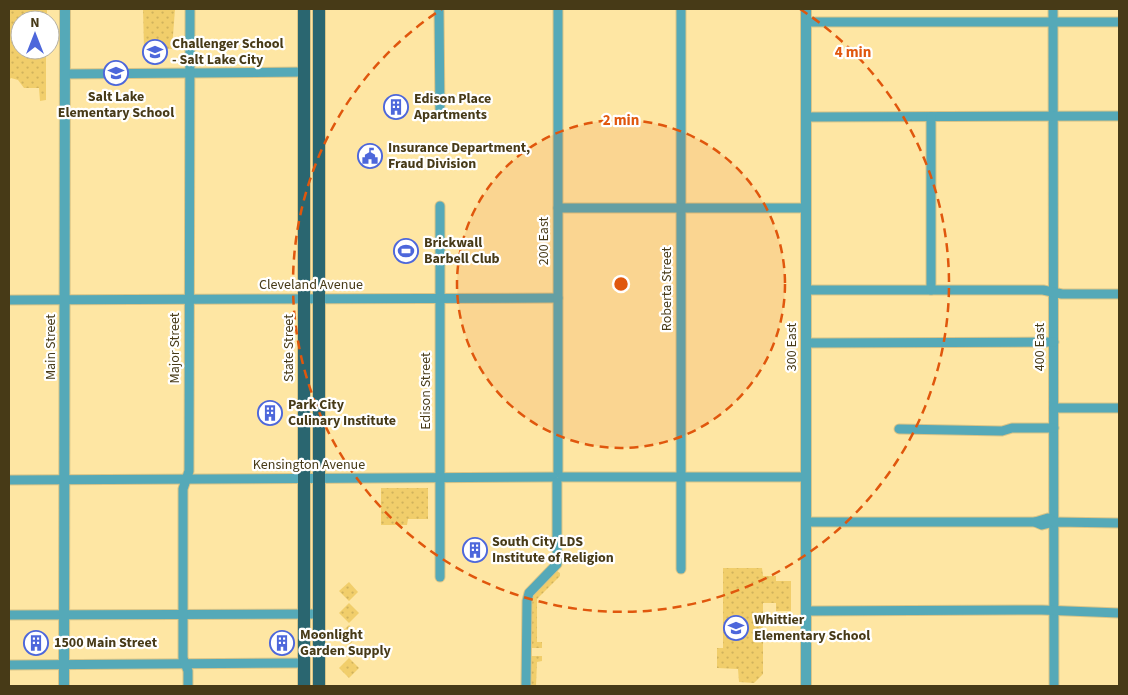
<svg xmlns="http://www.w3.org/2000/svg" width="1128" height="695" font-family="'Source Sans 3',sans-serif">
	<style>
		.green { fill: url(#green-dots) }
		.lines { fill: none; stroke-linecap: round; stroke-linejoin: round }
		.minor-casing { stroke: #d9c487; stroke-width: 11 }
		.tertiary-casing { stroke: #d9c487; stroke-width: 12 }
		.primary-casing { stroke: #d9c487; stroke-width: 14 }
		.minor { stroke: #55a9b8; stroke-width: 9 }
		.tertiary { stroke: #55a9b8; stroke-width: 10 }
		.primary { stroke: #2a6670; stroke-width: 12 }
		.ring { fill: none; stroke: #e0570d; stroke-width: 2.5; stroke-dasharray: 9 6 }
		.labels { text-anchor: middle; dominant-baseline: central; stroke-width: 4.5; stroke-linejoin: round; paint-order: stroke }
		.poi-label { font-size: 14px; font-weight: bold; fill: #473a17; stroke: #fff; text-anchor: start }
		.street-label { font-size: 14px; fill: #473a17; stroke: #fff }
		.centre { fill: #e0570d; stroke: #fff; stroke-width: 2.5 }
		.ring-label { font-size: 15px; text-anchor: middle; font-weight: bold; fill: #e0570d; stroke: #fff; stroke-width: 4.5; stroke-linejoin: round; paint-order: stroke }
	</style>
	<defs>
		<pattern id="green-dots" width="8" height="8" patternUnits="userSpaceOnUse" patternTransform="scale(1.25)"><rect width="8" height="8" fill="#f1ce6b"/><path d="M2 2h.1M6 6h.1" fill="none" stroke="#d0b25c" stroke-width="1.8" stroke-linecap="round"/></pattern>
	</defs>
	<rect width="100%" height="100%" fill="#fee6a3"/>
	<g class="green">
		<path d="M9,9H47V20H20V50H46V100L40,101L39,88H24L18,80L11,78L9,80Z"/>
		<path d="M143,9H175L172,49L144,48Z"/>
		<path d="M381,488H428V519H408L407,525H381Z"/>
		<path d="M723,568H762L763,576H776V581H791V611H776V603H763V674L754,683L739,682L738,669L717,668V648H723Z"/>
		<path d="M557,571L560,573V576L537,599V642H542V648H531V597Z"/>
		<path d="M349,582L358,592L349,601L339,591Z"/>
		<path d="M349,603L359,613L349,623L339,613Z"/>
		<path d="M349,625L359,635L349,645L339,635Z"/>
		<path d="M531,656H542V661L537,662L536,686H531Z"/>
		<path d="M349,658L359,668L349,678L339,668Z"/>
	</g>
	<g class="lines">
		<defs>
			<g id="minor">
				<path d="M439,9L440,115"/>
				<path d="M681,9V569"/>
				<path d="M1053,9L1054,686"/>
				<path d="M806,22H1119"/>
				<path d="M65,74L304,72"/>
				<path d="M806,117L1119,116"/>
				<path d="M558,208H806"/>
				<path d="M806,290H1043L1062,294H1119"/>
				<path d="M931,290V117"/>
				<path d="M9,300L558,298"/>
				<path d="M806,343L1054,342"/>
				<path d="M1054,408H1119"/>
				<path d="M899,429L1002,431L1012,428H1054"/>
				<path d="M558,473V9"/>
				<path d="M562,477H806"/>
				<path d="M9,480L553,477"/>
				<path d="M806,522H1035L1042,525L1054,522L1119,523"/>
				<path d="M1035,522L1048,518L1054,522"/>
				<path d="M440,577V206"/>
				<path d="M806,611L1042,610L1119,613"/>
				<path d="M9,615L319,614"/>
				<path d="M9,665L304,663"/>
				<path d="M188,686V671L183,658V489L189,471L190,9"/>
				<path d="M526,686L527,601L529,593L557,564V482"/>
			</g>
			<g id="tertiary">
				<path d="M64,686L65,9"/>
				<path d="M806,686V9"/>
			</g>
			<g id="primary">
				<path d="M304,686V9"/>
				<path d="M319,686V9"/>
			</g>
		</defs>
		<use href="#minor" class="minor-casing"/>
		<use href="#tertiary" class="tertiary-casing"/>
		<use href="#primary" class="primary-casing"/>
		<use href="#minor" class="minor"/>
		<use href="#tertiary" class="tertiary"/>
		<use href="#primary" class="primary"/>
	</g>
	<circle cx="621" cy="284" r="164" fill="#e0570d" fill-opacity=".12"/>
	<g class="ring">
		<circle cx="621" cy="284" r="164"/>
		<path d="M800 9A328 328 0 1 1 442 9"/>
	</g>
	<defs>
		<symbol id="school-ring" viewBox="-11 -11 22 22"><circle r="9.5" fill="#fff" stroke="#4d67db" stroke-width="1.5"/><path d="M0-5L7-2L0 1L-7-2ZM-4 1L0 2.5L4 1V4Q0 6-4 4Z" fill="#4d67db"/></symbol>
		<symbol id="building-ring" viewBox="-11 -11 22 22"><circle r="9.5" fill="#fff" stroke="#4d67db" stroke-width="1.5"/><path d="M-4-6H4V6H1V3H-1V6H-4ZM-2.5-4.3h1.7v1.8h-1.7ZM.8-4.3h1.7v1.8H.8ZM-2.5-1h1.7V.8h-1.7ZM.8-1h1.7V.8H.8Z" fill="#4d67db"/></symbol>
		<symbol id="civic-ring" viewBox="-11 -11 22 22"><circle r="9.5" fill="#fff" stroke="#4d67db" stroke-width="1.5"/><path d="M-.6-6.5H3V-4.5H.6V-3L4-1V1h2V6H-6V1h2V-1L-.6-3ZM-1.2 2.5V6h2.4V2.5Z" fill="#4d67db"/></symbol>
		<symbol id="stadium-ring" viewBox="-11 -11 22 22"><circle r="9.5" fill="#fff" stroke="#4d67db" stroke-width="1.5"/><path d="M0-5a6.5 5 0 1 0 0 10a6.5 5 0 1 0 0-10ZM-3.5-1.8h7v3.6h-7Z" fill="#4d67db"/></symbol>
	</defs>
	<g fill-rule="evenodd">
		<use href="#school-ring" x="141" y="38" width="28" height="28"/>
		<use href="#school-ring" x="102" y="59" width="28" height="28"/>
		<use href="#building-ring" x="382" y="93" width="28" height="28"/>
		<use href="#civic-ring" x="356" y="142" width="28" height="28"/>
		<use href="#stadium-ring" x="392" y="237" width="28" height="28"/>
		<use href="#building-ring" x="256" y="399" width="28" height="28"/>
		<use href="#building-ring" x="461" y="536" width="28" height="28"/>
		<use href="#school-ring" x="722" y="614" width="28" height="28"/>
		<use href="#building-ring" x="22" y="629" width="28" height="28"/>
		<use href="#building-ring" x="268" y="629" width="28" height="28"/>
	</g>
	<g class="labels">
		<g class="poi-label">
			<text x="172" y="44">Challenger School<tspan x="172" dy="16">- Salt Lake City</tspan></text>
			<text x="116" y="97" text-anchor="middle">Salt Lake<tspan x="116" dy="16">Elementary School</tspan></text>
			<text x="414" y="99">Edison Place<tspan x="414" dy="16">Apartments</tspan></text>
			<text x="388" y="148">Insurance Department,<tspan x="388" dy="16">Fraud Division</tspan></text>
			<text x="424" y="243">Brickwall<tspan x="424" dy="16">Barbell Club</tspan></text>
			<text x="288" y="405">Park City<tspan x="288" dy="16">Culinary Institute</tspan></text>
			<text x="492" y="542">South City LDS<tspan x="492" dy="16">Institute of Religion</tspan></text>
			<text x="754" y="620">Whittier<tspan x="754" dy="16">Elementary School</tspan></text>
			<text x="300" y="635">Moonlight<tspan x="300" dy="16">Garden Supply</tspan></text>
			<text x="54" y="643">1500 Main Street</text>
		</g>
		<g class="street-label">
			<text transform="translate(544 241) rotate(-90)">200 East</text>
			<text x="311" y="285">Cleveland Avenue</text>
			<text transform="translate(667 289) rotate(-90)">Roberta Street</text>
			<text transform="translate(51 347) rotate(-90)">Main Street</text>
			<text transform="translate(792 347) rotate(-90)">300 East</text>
			<text transform="translate(1040 347) rotate(-90)">400 East</text>
			<text transform="translate(175 348) rotate(-90)">Major Street</text>
			<text transform="translate(289 348) rotate(-90)">State Street</text>
			<text transform="translate(426 391) rotate(-90)">Edison Street</text>
			<text x="309" y="465">Kensington Avenue</text>
		</g>
	</g>
	<circle cx="621" cy="284" r="8" class="centre"/>
	<g class="ring-label">
		<text x="853" y="57">4 min</text>
		<text x="621" y="125">2 min</text>
	</g>
	<rect width="1128" height="695" fill="none" stroke="#473a17" stroke-width="20"/>
	<g transform="translate(35 35)"><circle r="24" fill="#ffffff" stroke="#b5b0a2"/>
	<path d="M0-4L9 19L0 12L-9 19Z" fill="#4d67db"/>
	<text y="-8" font-size="14" font-weight="bold" text-anchor="middle" fill="#473a17">N</text>
	</g>
</svg>
